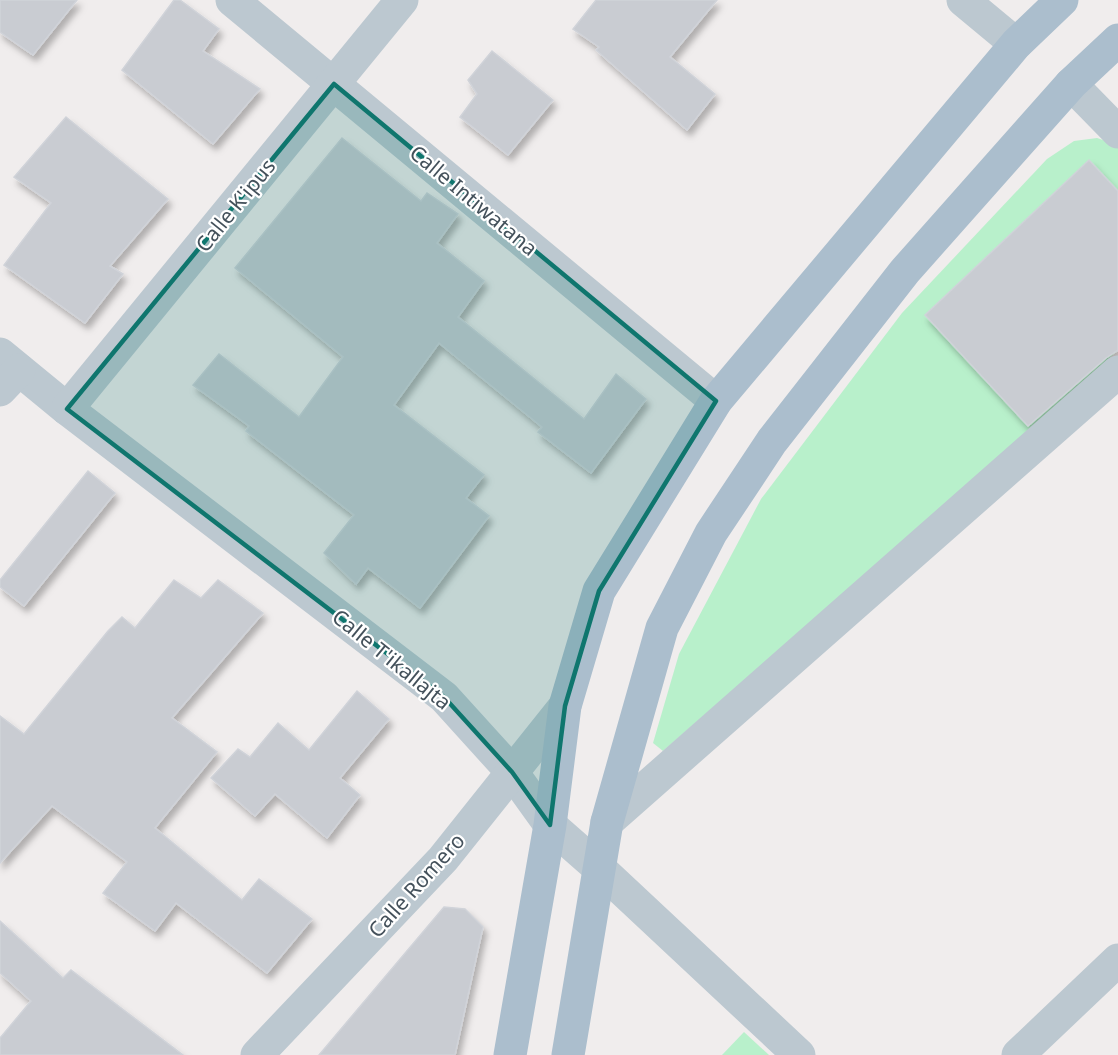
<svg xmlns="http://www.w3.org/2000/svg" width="1118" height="1055" font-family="'Noto Sans',sans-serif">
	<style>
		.green { fill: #b8f0cb }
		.building { fill: #c9ccd2; stroke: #d0d3d9; stroke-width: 1.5; filter: url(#shadow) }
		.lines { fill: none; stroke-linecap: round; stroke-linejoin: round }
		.minor { stroke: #bcc8d0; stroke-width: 33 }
		.major { stroke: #abbecd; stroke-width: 33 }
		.marked { fill: #0f766e; fill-opacity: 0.2; stroke: #0f766e; stroke-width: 4.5; stroke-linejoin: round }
		.labels { text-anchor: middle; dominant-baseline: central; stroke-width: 4.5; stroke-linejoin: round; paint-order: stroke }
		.street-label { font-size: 21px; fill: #44515b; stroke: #fff }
	</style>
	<defs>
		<filter id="shadow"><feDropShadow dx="3.5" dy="6" stdDeviation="3" flood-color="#0004"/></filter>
	</defs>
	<rect width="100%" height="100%" fill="#f0eded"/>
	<g class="green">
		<path d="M1097,138L1109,142L1118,147V350L1032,430L663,751L653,743L679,654L761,499L902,313L1047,159L1074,141Z"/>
		<path d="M744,1032L769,1055H722Z"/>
	</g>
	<g class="building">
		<path d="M0,0H77L33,55L0,32Z"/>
		<path d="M174,0H180L219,29L203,51L260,89L213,144L122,70Z"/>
		<path d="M596,0H717L670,57L715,94L687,130L596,50L599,47L573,29Z"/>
		<path d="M492,51L553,100L508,155L460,117L477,94L468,80Z"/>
		<path d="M66,117L168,199L110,266L123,274L85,323L4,265L51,203L14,177Z"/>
		<path d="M342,138L421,201L427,193L458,214L437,243L484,281L458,317L584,419L616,374L646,399L591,473L538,432L542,427L439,343L394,405L484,475L466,498L489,516L420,608L368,568L356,584L324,553L354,515L246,431L249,426L193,385L219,354L299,417L343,357L235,268Z"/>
		<path d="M1089,160L1118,191V350L1106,358L1028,426L925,315Z"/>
		<path d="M88,471L115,493L24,606L0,587V580Z"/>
		<path d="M174,580L201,598L218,580L263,613L172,718L217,752L155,828L242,900L259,879L312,919L267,973L176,903L155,931L103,893L127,862L52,806L0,863V716L24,734L108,631L122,617L135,628Z"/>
		<path d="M357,691L389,719L340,778L360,795L327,838L275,794L255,816L211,778L238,749L250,757L278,723L309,750Z"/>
		<path d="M444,907L465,909L483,927L455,1055H319Z"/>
		<path d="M0,921L63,978L71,970L183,1055H0V1038L31,1001L0,973Z"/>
	</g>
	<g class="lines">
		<g class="minor">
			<path d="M232,0L716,401"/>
			<path d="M963,0L1016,44"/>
			<path d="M1071,84L1118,132"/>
			<path d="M0,354L67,409L444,697L512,772L550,825L599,868L799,1055"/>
			<path d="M0,390L19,370"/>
			<path d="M67,409L402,0"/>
			<path d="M607,822L1118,372"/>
			<path d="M257,1055L443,859L565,706"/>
			<path d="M1018,1055L1118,960"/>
		</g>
		<g class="major">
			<path d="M510,1055L550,825L565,706L599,591L716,401L1016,44L1062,0"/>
			<path d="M568,1055L607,822L662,628L711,533L772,441L905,271L1071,84L1118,40"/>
		</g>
	</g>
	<path class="marked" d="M334,84L716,401L599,591L565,706L550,825L512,772L444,697L67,409Z"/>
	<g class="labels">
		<g class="street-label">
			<text transform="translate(474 200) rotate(40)">Calle Intiwatana</text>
			<text transform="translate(235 205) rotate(-51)">Calle K'ipus</text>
			<text transform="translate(392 659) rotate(39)">Calle T'ikallajta</text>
			<text transform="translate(416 885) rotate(-48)">Calle Romero</text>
		</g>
	</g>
</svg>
